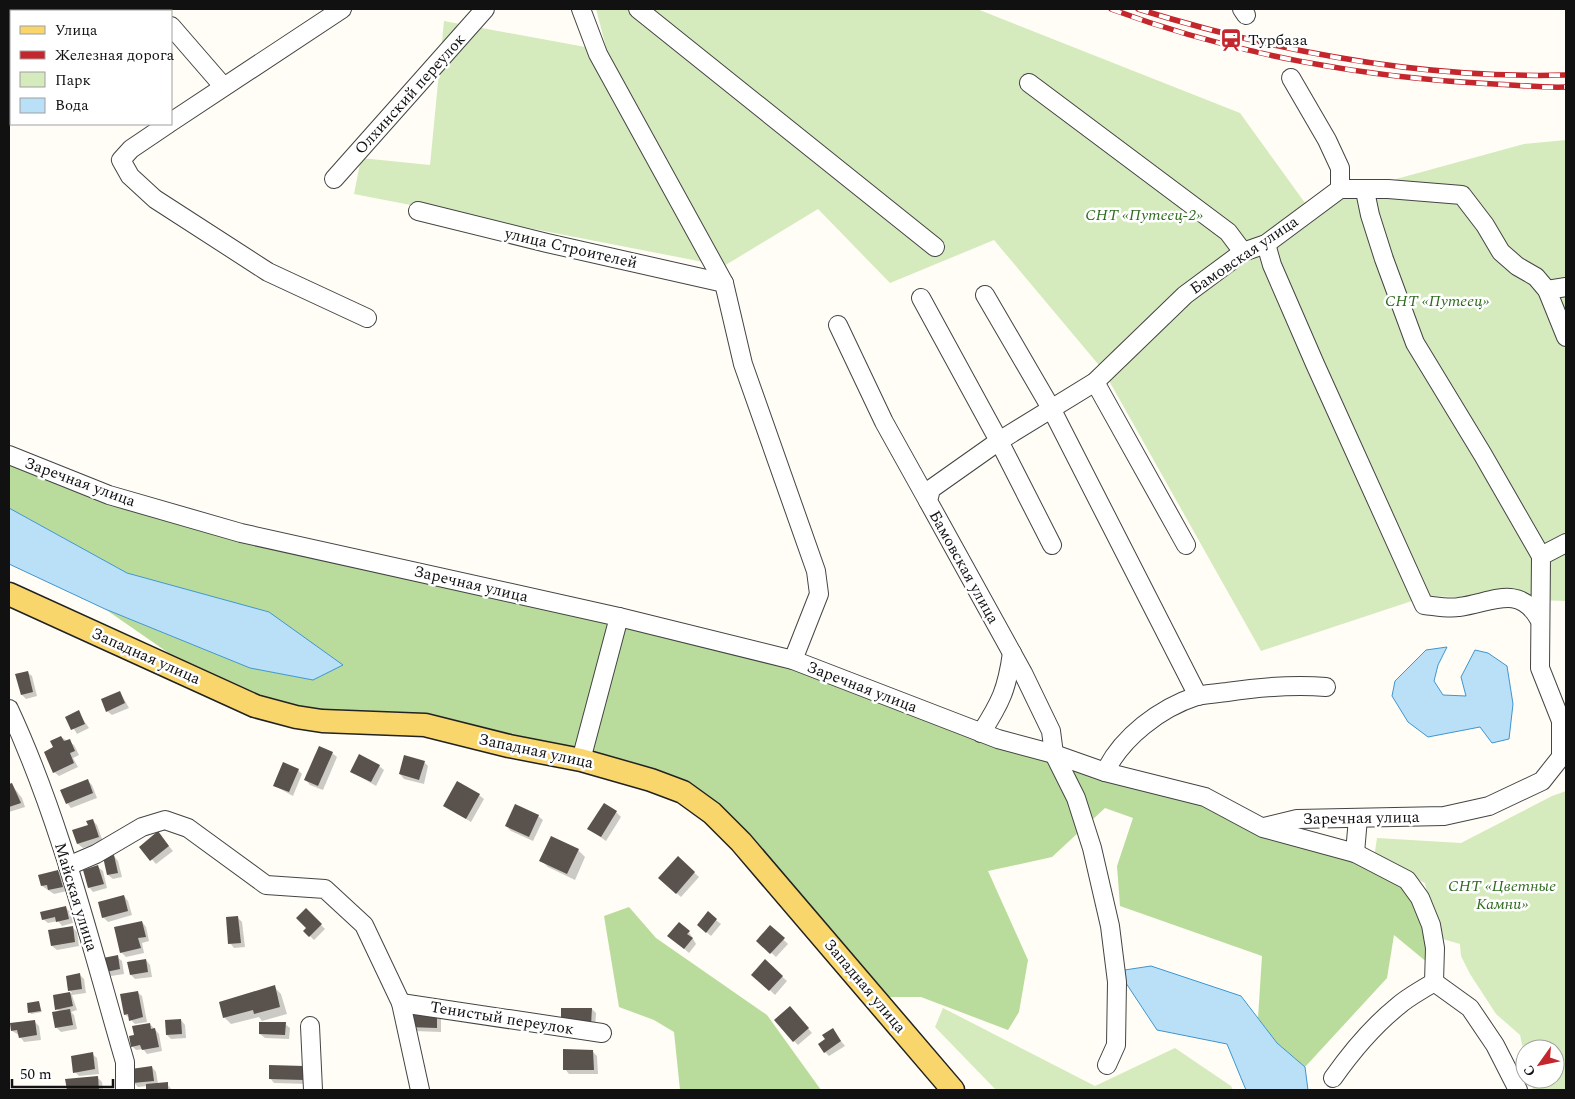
<svg xmlns="http://www.w3.org/2000/svg" width="1575" height="1099" font-family="Spectral,serif">
	<style>
		.green { fill: #d5ebbd }
		.forest { fill: #b9dc9c }
		.water { fill: #b9e0f7; stroke: #3f96cf }
		.shadow { fill: #0003 }
		.building { fill: #5a524d }
		.lines { fill: none; stroke-linecap: round; stroke-linejoin: round }
		.minor-casing { stroke: #444; stroke-width: 20 }
		.major-casing { stroke: #222; stroke-width: 25 }
		.minor { stroke: #fff; stroke-width: 18 }
		.major { stroke: #f9d66b; stroke-width: 22 }
		.rail-casing { stroke: #c4262e; stroke-width: 5.5 }
		.rail { stroke: #fff; stroke-width: 4; stroke-dasharray: 11; stroke-linecap: butt }
		.labels { text-anchor: middle; dominant-baseline: central; stroke-width: 5; stroke-linejoin: round; paint-order: stroke }
		.poi-label { font-size: 16px; fill: #111; stroke: #fff; text-anchor: start }
		.street-label { font-size: 16px; fill: #111; stroke: #fff }
		.park-label { font-size: 16px; font-style: italic; fill: #2f6b1f; stroke: #fff }
	</style>
	<rect width="100%" height="100%" fill="#fffdf5"/>
	<g class="green">
		<path d="M596,9H977L1240,113L1313,214L1345,193L1524,144L1566,140V601L1427,596L1261,651L1103,370L994,240L890,283L818,209L724,266L354,194L361,158L430,165L444,21L607,51Z"/>
		<path d="M1566,791V1090H1533L1530,1079H1555V1049H1525V1058L1520,1035L1496,1014L1470,974L1461,956L1460,944L1436,937L1425,883L1374,858L1377,838L1461,843L1552,796Z"/>
		<path d="M943,1008L1095,1086L1175,1048L1231,1086L1233,1090H996L935,1027Z"/>
	</g>
	<g class="forest">
		<path d="M9,455L109,495L793,660L1355,853L1420,898L1434,968L1394,935L1387,978L1305,1067L1277,1043L1258,1018L1262,956L1120,906L1117,866L1133,818L1105,808L1052,857L988,871L1028,960L1019,1012L1008,1030L921,997H874L712,813L581,760L353,723L222,690L105,609L250,668L313,680L269,612L127,573L9,508Z"/>
		<path d="M629,907L656,938L767,1015L821,1090H680L674,1032L654,1020L619,1007L604,916Z"/>
	</g>
	<g class="water">
		<path d="M9,508L127,573L269,612L343,665L313,680L250,668L105,609L9,564Z"/>
		<path d="M1447,647L1438,665L1434,681L1443,695L1466,696L1461,677L1475,650L1488,653L1507,666L1513,704L1509,739L1492,743L1480,727L1428,737L1408,722L1392,696L1395,681L1426,650Z"/>
		<path d="M1151,966L1241,996L1277,1043L1305,1067L1308,1090H1246L1227,1044L1157,1030L1118,971Z"/>
	</g>
	<g class="shadow">
		<path d="M27,672L32,676L37,696L26,699L22,695Z"/>
		<path d="M120,692L129,708L112,715L107,711Z"/>
		<path d="M78,712L89,728L77,734L67,718Z"/>
		<path d="M61,737L74,745L79,755L73,758L78,767L59,776L54,772L55,748Z"/>
		<path d="M332,753L337,757L323,790L310,785L306,780Z"/>
		<path d="M424,762L428,766L424,784L404,779L400,774Z"/>
		<path d="M379,766L384,770L376,786L352,772Z"/>
		<path d="M298,770L302,774L293,796L275,786Z"/>
		<path d="M88,781L92,785L97,798L71,808L67,803Z"/>
		<path d="M11,784L22,798L25,807L9,812V785Z"/>
		<path d="M479,795L484,799L471,822L445,806Z"/>
		<path d="M616,812L621,817L606,841L589,829Z"/>
		<path d="M538,816L543,820L533,841L511,831L506,826Z"/>
		<path d="M92,820L97,825L103,842L83,848L78,844L74,831L89,826Z"/>
		<path d="M162,838L173,851L156,864L141,847Z"/>
		<path d="M578,850L585,857L575,880L548,867L541,860Z"/>
		<path d="M114,856L118,861L122,877L113,879L108,875Z"/>
		<path d="M678,858L699,877L681,897L664,882Z"/>
		<path d="M98,867L103,871L107,888L93,892L89,887Z"/>
		<path d="M58,871L63,876L67,891L54,894L42,886Z"/>
		<path d="M124,896L128,901L132,915L108,922L103,917Z"/>
		<path d="M66,908L70,912L73,923L62,926L58,921L48,923L43,919Z"/>
		<path d="M306,910L325,929L314,940L305,931L308,928Z"/>
		<path d="M238,918L242,922L245,947L234,948L230,943Z"/>
		<path d="M716,920L721,924L711,936L703,929Z"/>
		<path d="M142,922L146,927L149,941L142,943L144,953L126,957L121,952Z"/>
		<path d="M72,927L77,932L79,946L57,950L52,946Z"/>
		<path d="M770,927L788,944L776,957L758,941Z"/>
		<path d="M689,932L696,944L689,953L674,940Z"/>
		<path d="M117,957L122,961L124,974L111,976L107,972Z"/>
		<path d="M146,960L150,965L152,977L135,979L131,975Z"/>
		<path d="M765,961L787,981L775,995L753,974Z"/>
		<path d="M80,975L84,979L86,993L72,995L77,1010L71,1012L74,1015L77,1029L61,1032L56,1027L60,1012L57,1009L54,996L72,993L70,991Z"/>
		<path d="M274,987L281,994L287,1014L262,1021L259,1017L231,1024L224,1017Z"/>
		<path d="M137,992L142,996L147,1022L135,1024L125,1014Z"/>
		<path d="M39,1002L42,1012L31,1014L30,1012Z"/>
		<path d="M592,1009L596,1013L595,1029L563,1023Z"/>
		<path d="M409,1012L441,1016V1032L414,1031Z"/>
		<path d="M794,1012L812,1033L798,1045L794,1041Z"/>
		<path d="M181,1020L185,1025L186,1038L171,1039L167,1035Z"/>
		<path d="M34,1021L39,1026L41,1040L24,1042L19,1035L12,1031Z"/>
		<path d="M150,1024L159,1034L162,1051L147,1054L143,1049L136,1050L132,1046L135,1036Z"/>
		<path d="M285,1024L290,1028L289,1039L265,1038L260,1034Z"/>
		<path d="M832,1030L845,1046L829,1056L825,1052Z"/>
		<path d="M592,1051L597,1056L598,1074H569L565,1069Z"/>
		<path d="M92,1054L97,1058L99,1074L79,1076L75,1072Z"/>
		<path d="M152,1067L156,1072L158,1084H167L172,1090H148L147,1086L138,1087L134,1083Z"/>
		<path d="M304,1067L308,1084L274,1083L270,1078Z"/>
		<path d="M97,1077L102,1082L103,1090H68L67,1080Z"/>
	</g>
	<g class="building">
		<path d="M28,671L33,692L21,695L15,674Z"/>
		<path d="M120,691L125,703L106,712L101,699Z"/>
		<path d="M79,710L85,724L71,730L65,717Z"/>
		<path d="M61,736L64,741L70,739L75,751L70,753L74,763L53,773L44,752L53,747L50,741Z"/>
		<path d="M319,746L333,752L318,786L304,780Z"/>
		<path d="M359,754L380,765L371,782L350,772Z"/>
		<path d="M404,755L425,761L419,780L399,774Z"/>
		<path d="M283,762L299,769L289,792L273,786Z"/>
		<path d="M88,779L93,793L66,804L60,790Z"/>
		<path d="M457,781L480,794L466,819L443,806Z"/>
		<path d="M12,783L21,803L9,807V784Z"/>
		<path d="M604,803L617,811L601,837L587,829Z"/>
		<path d="M515,804L539,815L529,837L505,826Z"/>
		<path d="M93,819L99,837L77,844L72,830L88,825L86,821Z"/>
		<path d="M158,831L169,846L150,861L139,847Z"/>
		<path d="M551,836L579,849L567,874L539,861Z"/>
		<path d="M114,855L118,873L107,875L103,857Z"/>
		<path d="M678,856L695,872L676,894L658,878Z"/>
		<path d="M98,865L104,884L88,888L83,870Z"/>
		<path d="M58,870L63,887L48,890L47,885L41,886L38,875Z"/>
		<path d="M124,895L128,911L102,918L98,902Z"/>
		<path d="M66,906L69,919L56,922L55,917L42,920L40,912Z"/>
		<path d="M306,908L322,924L309,937L303,931L306,928L296,918Z"/>
		<path d="M708,911L717,919L706,933L697,925Z"/>
		<path d="M238,916L241,943L228,944L226,917Z"/>
		<path d="M142,921L146,937L138,938L141,948L120,953L114,927Z"/>
		<path d="M679,922L690,931L687,934L693,938L684,949L667,936Z"/>
		<path d="M770,925L785,938L770,954L756,941Z"/>
		<path d="M73,926L75,942L51,946L48,930Z"/>
		<path d="M118,955L120,969L106,972L103,958Z"/>
		<path d="M146,959L148,972L130,975L127,962Z"/>
		<path d="M765,959L783,976L769,991L751,975Z"/>
		<path d="M80,973L82,989L68,991L66,976Z"/>
		<path d="M275,985L280,1007L254,1014L253,1010L223,1018L219,1002Z"/>
		<path d="M138,991L143,1017L129,1021L128,1014L124,1015L120,994Z"/>
		<path d="M70,992L73,1006L55,1010L53,995Z"/>
		<path d="M39,1001L41,1011L28,1013L27,1003Z"/>
		<path d="M790,1006L809,1028L793,1042L774,1020Z"/>
		<path d="M561,1008H592L591,1025L561,1024Z"/>
		<path d="M70,1009L73,1025L55,1028L52,1012Z"/>
		<path d="M408,1011H437V1028L408,1027Z"/>
		<path d="M181,1019L182,1034L166,1035L165,1020Z"/>
		<path d="M35,1020L37,1035L19,1038L17,1030L11,1031L10,1023Z"/>
		<path d="M259,1022H286L285,1035L259,1034Z"/>
		<path d="M150,1023L151,1029L155,1028L159,1047L142,1050L140,1045L131,1047L129,1036L134,1035L132,1026Z"/>
		<path d="M833,1028L841,1041L824,1053L818,1044L825,1039L822,1035Z"/>
		<path d="M563,1049L593,1050L594,1070H563Z"/>
		<path d="M93,1052L95,1069L73,1073L71,1056Z"/>
		<path d="M269,1065L304,1066V1080L269,1079Z"/>
		<path d="M152,1066L154,1081L133,1083L131,1069Z"/>
		<path d="M98,1076L99,1090H67L65,1079Z"/>
		<path d="M168,1082V1090H146V1084Z"/>
	</g>
	<g class="lines">
		<defs>
			<g id="minor">
				<path d="M157,9L159,11"/>
				<path d="M581,9L598,54L724,283L743,364L816,571L819,594L793,660"/>
				<path d="M638,9L935,247"/>
				<path d="M1242,9L1246,15"/>
				<path d="M171,26L223,86"/>
				<path d="M1291,78L1327,140L1340,168V189"/>
				<path d="M1029,83L1228,232L1243,252"/>
				<path d="M171,122L342,9"/>
				<path d="M168,124L131,149L121,160L130,176L155,199L268,272L367,318"/>
				<path d="M334,179L485,9"/>
				<path d="M1365,191L1370,215L1384,259L1415,343L1483,455L1541,556"/>
				<path d="M418,211L547,243L724,283"/>
				<path d="M1266,244L1272,265L1315,364L1424,605C1435,606 1448,609 1459,607C1491,603 1519,583 1539,619"/>
				<path d="M1547,290L1566,287"/>
				<path d="M985,295L1052,410L1198,696"/>
				<path d="M921,298L999,441L1052,545"/>
				<path d="M838,325L884,422L928,501"/>
				<path d="M1095,382L1186,545"/>
				<path d="M9,455L109,495L241,533L619,617L793,660L998,739L1054,754L1105,772L1205,797L1263,828L1355,853L1407,880L1420,898L1431,925L1435,948L1434,982C1422,990 1408,997 1398,1006C1372,1027 1352,1051 1333,1078"/>
				<path d="M9,709C61,821 90,943 125,1062V1090"/>
				<path d="M981,733C1001,702 1007,689 1012,653"/>
				<path d="M581,760L619,617"/>
				<path d="M1105,772C1122,737 1160,708 1197,696C1207,694 1218,693 1227,692C1261,687 1292,684 1326,687"/>
				<path d="M1264,827L1297,819L1444,816L1489,806L1542,781L1561,757V721L1540,668L1541,556L1566,543"/>
				<path d="M1355,853L1358,818"/>
				<path d="M68,866L96,854L142,827L165,820L188,828L266,885L325,889L364,925L401,1003L420,1090"/>
				<path d="M1434,982L1470,1008L1495,1045L1518,1090"/>
				<path d="M401,1003L602,1033"/>
				<path d="M310,1026L313,1090"/>
				<path d="M1107,1065L1116,1045L1117,982L1110,926L1092,848L1076,798L1054,754L1051,731L1023,673L928,501L931,489L999,441L1095,382L1185,295L1243,252L1266,244L1340,189H1388L1462,195L1485,225L1501,252L1517,266L1536,277L1547,290L1566,337"/>
			</g>
			<path id="major" d="M9,594L255,706L296,717L322,721L425,725L509,746L581,760L651,780L683,792L712,813L741,842L953,1090"/>
		</defs>
		<use href="#minor" class="minor-casing"/>
		<use href="#major" class="major-casing"/>
		<use href="#minor" class="minor"/>
		<use href="#major" class="major"/>
		<defs>
			<g id="rail">
				<path d="M1111,9C1232,54 1365,78 1494,84C1518,85 1542,88 1566,87"/>
				<path d="M1138,9C1277,52 1421,79 1566,75"/>
			</g>
		</defs>
		<use href="#rail" class="rail-casing"/>
		<use href="#rail" class="rail"/>
	</g>
	<defs>
		<symbol id="station-bare" viewBox="-9 -9 18 18"><path d="M-3-6H3Q5-6 5-4V2Q5 4 3 4L4.5 6H3L1.5 4h-3L-3 6H-4.5L-3 4Q-5 4-5 2V-4Q-5-6-3-6ZM-3.5-4v3h7v-3ZM-3.5 1v1.5H-2V1ZM2 1v1.5H3.5V1Z" fill="#c4262e" stroke="#fff" stroke-width="2.5" paint-order="stroke"/></symbol>
	</defs>
	<g fill-rule="evenodd">
		<use href="#station-bare" x="1215" y="24" width="32" height="32"/>
	</g>
	<g class="labels">
		<g class="poi-label">
			<text x="1248" y="40">Турбаза</text>
		</g>
		<g class="street-label">
			<text transform="translate(410 94) rotate(-48)">Олхинский переулок</text>
			<text transform="translate(571 248) rotate(13)">улица Строителей</text>
			<text transform="translate(1244 255) rotate(-34)">Бамовская улица</text>
			<text transform="translate(80 482) rotate(20)">Заречная улица</text>
			<text transform="translate(964 567) rotate(61)">Бамовская улица</text>
			<text transform="translate(471 584) rotate(13)">Заречная улица</text>
			<text transform="translate(146 656) rotate(24)">Западная улица</text>
			<text transform="translate(862 687) rotate(21)">Заречная улица</text>
			<text transform="translate(536 751) rotate(12)">Западная улица</text>
			<text transform="translate(1361 818) rotate(-1)">Заречная улица</text>
			<text transform="translate(76 897) rotate(73)">Майская улица</text>
			<text transform="translate(865 986) rotate(50)">Западная улица</text>
			<text transform="translate(502 1018) rotate(9)">Тенистый переулок</text>
		</g>
		<g class="park-label">
			<text x="1144" y="215">СНТ «Путеец-2»</text>
			<text x="1437" y="301">СНТ «Путеец»</text>
			<text x="1502" y="886">СНТ «Цветные<tspan x="1502" dy="18">Камни»</tspan></text>
		</g>
	</g>
	<rect width="1575" height="1099" fill="none" stroke="#111111" stroke-width="20"/>
	<rect x="10" y="10" width="162" height="115" fill="#ffffff" stroke="#a0a0a0"/>
	<rect x="20" y="26" width="25" height="8" fill="#f9d66b" stroke="#a0a0a0"/>
	<text x="55" y="35" font-size="15" fill="#111111">Улица</text>
	<rect x="20" y="51" width="25" height="8" fill="#c4262e" stroke="#a0a0a0"/>
	<text x="55" y="60" font-size="15" fill="#111111">Железная дорога</text>
	<rect x="20" y="72" width="25" height="15" fill="#d5ebbd" stroke="#a0a0a0"/>
	<text x="55" y="85" font-size="15" fill="#111111">Парк</text>
	<rect x="20" y="98" width="25" height="15" fill="#b9e0f7" stroke="#a0a0a0"/>
	<text x="55" y="110" font-size="15" fill="#111111">Вода</text>
	<g transform="translate(1540 1064) rotate(237)"><circle r="24" fill="#ffffff" stroke="#a0a0a0"/>
	<path d="M0-4L9 19L0 12L-9 19Z" fill="#c4262e"/>
	<text y="-8" font-size="14" font-weight="bold" text-anchor="middle" fill="#111111">С</text>
	</g>
	<path d="M12 1079v8h101v-8" fill="none" stroke="#111111" stroke-width="2.5"/>
	<text x="20" y="1079" font-size="15" fill="#111111" stroke="#ffffff" stroke-width="4" paint-order="stroke">50 m</text>
</svg>
